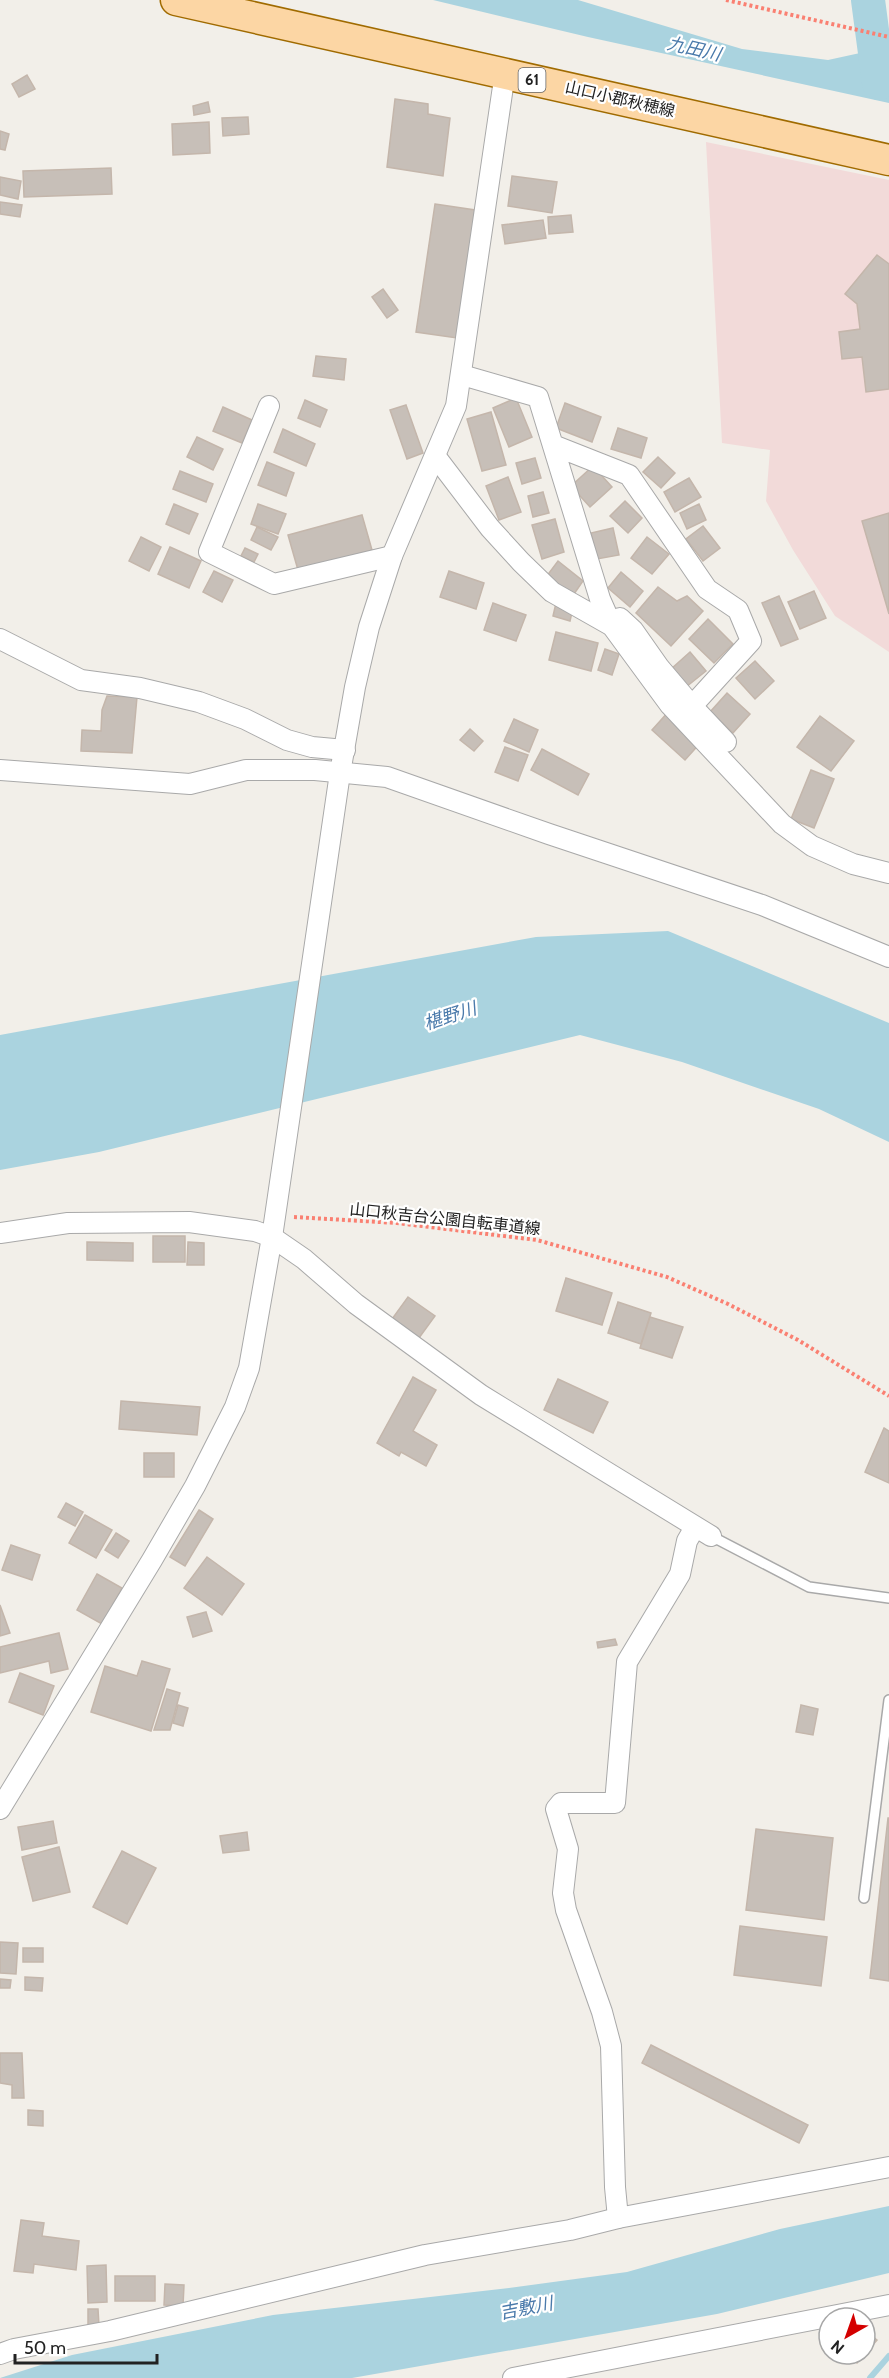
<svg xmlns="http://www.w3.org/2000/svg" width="889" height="2378" font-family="Cabin,'Noto Sans JP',sans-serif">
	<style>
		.commercial { fill: #f2dad9 }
		.water { fill: #aad3df }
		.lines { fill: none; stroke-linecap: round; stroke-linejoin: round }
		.stream { stroke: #aad3df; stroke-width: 6 }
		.river { stroke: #aad3df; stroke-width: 34 }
		.building { fill: #c7bfb8; stroke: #c4b6ab; stroke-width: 1.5 }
		.service-casing { stroke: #a9a9a9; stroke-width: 12 }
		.minor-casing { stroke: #a9a9a9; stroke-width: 22 }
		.primary-casing { stroke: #a06b00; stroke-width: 33 }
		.path { stroke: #fa8072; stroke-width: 4; stroke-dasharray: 3 3; stroke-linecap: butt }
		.service { stroke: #fff; stroke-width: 9 }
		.minor { stroke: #fff; stroke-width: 20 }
		.primary { stroke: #fcd6a4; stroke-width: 30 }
		.labels { text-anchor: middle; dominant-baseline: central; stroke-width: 4.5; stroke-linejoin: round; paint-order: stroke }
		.shield { fill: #fff; stroke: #646464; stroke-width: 1.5 }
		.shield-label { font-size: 15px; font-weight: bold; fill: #222 }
		.street-label { font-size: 16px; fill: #222; stroke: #fff }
		.water-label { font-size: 18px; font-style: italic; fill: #4a7aab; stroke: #fff }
	</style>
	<rect width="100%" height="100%" fill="#f2efe9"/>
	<path class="commercial" d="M706,142L889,180V652L835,616L793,550L766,501L770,450L722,443Z"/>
	<g class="water">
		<path d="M433,0H578L742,49L828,60L883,48L889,52V103L588,37Z"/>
		<path d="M668,931L889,1023V1142L819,1109L682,1062L580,1035L99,1152L0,1170V1035L536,937Z"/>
		<path d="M889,2206V2273L717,2314L352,2378H0L72,2355L273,2315L509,2288L627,2272L780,2229Z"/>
	</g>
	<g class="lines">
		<path class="stream" d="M870,2378L889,2356"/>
		<path class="river" d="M868,0L879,83"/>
	</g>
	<g class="building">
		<path d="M27,75L35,89L19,97L12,84Z"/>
		<path d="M395,99L428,104V114L450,118L443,176L387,167Z"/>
		<path d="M208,102L210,112L194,115L193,106Z"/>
		<path d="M248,117L249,134L223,136L222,118Z"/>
		<path d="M209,122L210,153L173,155L172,124Z"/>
		<path d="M0,131L9,134L5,150L0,149Z"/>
		<path d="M111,168L112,194L24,197L23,171Z"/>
		<path d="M512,176L557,182L552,213L508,206Z"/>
		<path d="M0,177L21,181L18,199L0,195Z"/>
		<path d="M0,202L22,205L20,217L0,214Z"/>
		<path d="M435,204L475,210L457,338L416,332Z"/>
		<path d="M571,215L573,232L549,234L548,217Z"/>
		<path d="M543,220L546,238L505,244L502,225Z"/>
		<path d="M877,255L889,264V389L866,392L862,357L842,359L839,332L860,329L857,304L845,294Z"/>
		<path d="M383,289L398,310L387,318L372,297Z"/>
		<path d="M316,356L346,359L344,380L313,376Z"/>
		<path d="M516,398L532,437L509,447L493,408Z"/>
		<path d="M305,400L327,410L320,427L298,418Z"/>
		<path d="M565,403L601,417L592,442L556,428Z"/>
		<path d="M406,405L423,453L407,459L390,410Z"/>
		<path d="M223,407L252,420L242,443L213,431Z"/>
		<path d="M491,412L506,465L482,471L467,419Z"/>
		<path d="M618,428L647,438L641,458L611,449Z"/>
		<path d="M283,429L315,444L306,466L274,452Z"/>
		<path d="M197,437L223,449L213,470L187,457Z"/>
		<path d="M658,457L675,473L661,488L643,472Z"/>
		<path d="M535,458L541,478L522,484L516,463Z"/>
		<path d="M267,462L294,473L286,496L258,485Z"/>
		<path d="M593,466L612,487L590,507L571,486Z"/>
		<path d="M180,471L213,484L206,502L173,489Z"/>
		<path d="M508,477L521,512L499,520L486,486Z"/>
		<path d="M689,478L701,497L675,512L664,492Z"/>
		<path d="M543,492L549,513L533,517L528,496Z"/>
		<path d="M625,501L642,518L628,533L610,516Z"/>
		<path d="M174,504L198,514L189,534L166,524Z"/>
		<path d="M258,504L286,514L278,534L251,524Z"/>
		<path d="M699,504L706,520L687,529L680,513Z"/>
		<path d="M889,513V614L862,521Z"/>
		<path d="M362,515L372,550L298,570L288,535Z"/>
		<path d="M555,519L564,552L542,559L532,525Z"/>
		<path d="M703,526L720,548L703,561L686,539Z"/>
		<path d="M257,527L278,537L271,550L251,540Z"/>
		<path d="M613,528L619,555L597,559L591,533Z"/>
		<path d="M141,537L161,547L149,571L129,561Z"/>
		<path d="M647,537L669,554L652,574L631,558Z"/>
		<path d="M170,547L201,561L189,588L158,574Z"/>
		<path d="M245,548L258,554L254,562L241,556Z"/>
		<path d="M558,561L583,581L572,597L546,577Z"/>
		<path d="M214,571L233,580L222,602L203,592Z"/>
		<path d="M449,571L484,583L476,609L440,597Z"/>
		<path d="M621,572L643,591L630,607L608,588Z"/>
		<path d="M658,587L677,601L687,596L703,611L671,646L636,613Z"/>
		<path d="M814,591L826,618L800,629L788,602Z"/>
		<path d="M779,596L798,639L781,646L762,603Z"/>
		<path d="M493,603L526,615L516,641L484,630Z"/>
		<path d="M556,603L573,608L570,621L553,616Z"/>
		<path d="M708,619L733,644L714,663L689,639Z"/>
		<path d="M556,632L598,643L591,671L549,660Z"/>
		<path d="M605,649L619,654L612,675L598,670Z"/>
		<path d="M690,652L706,671L686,687L671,669Z"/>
		<path d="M755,661L774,681L755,699L736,678Z"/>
		<path d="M727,693L750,714L733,733L710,712Z"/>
		<path d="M107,696L137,697L132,753L81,751L82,730L101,731L102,710Z"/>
		<path d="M669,711L702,741L685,760L652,730Z"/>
		<path d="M820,716L854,741L831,771L797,747Z"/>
		<path d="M514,719L538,730L529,752L504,741Z"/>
		<path d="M470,729L483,741L474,751L460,740Z"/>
		<path d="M505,747L528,755L518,781L495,772Z"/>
		<path d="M542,749L589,774L578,795L531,770Z"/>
		<path d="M811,770L834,779L814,828L791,819Z"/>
		<rect x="153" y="1236" width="32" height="26"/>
		<path d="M87,1242L133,1243V1261L87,1260Z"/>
		<path d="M188,1242L204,1243V1265H187Z"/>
		<path d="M566,1278L612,1293L602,1325L556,1311Z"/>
		<path d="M408,1297L435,1316L419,1338L392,1319Z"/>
		<path d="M618,1302L651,1313L641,1344L608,1333Z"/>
		<path d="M650,1317L683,1327L672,1358L640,1348Z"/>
		<path d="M413,1377L436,1390L413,1431L437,1445L426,1466L401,1452L399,1456L377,1443Z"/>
		<path d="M558,1379L608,1402L593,1433L544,1410Z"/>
		<path d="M121,1401L200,1407L197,1435L119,1429Z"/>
		<path d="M884,1428L889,1431V1483L865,1472Z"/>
		<rect x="144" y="1453" width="30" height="24"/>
		<path d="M66,1503L83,1512L75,1526L58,1517Z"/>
		<path d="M199,1510L213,1519L185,1566L170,1557Z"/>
		<path d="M85,1515L112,1530L96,1558L69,1543Z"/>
		<path d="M116,1533L129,1541L118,1558L105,1550Z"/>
		<path d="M11,1545L40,1555L32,1580L2,1570Z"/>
		<path d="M207,1557L244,1584L222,1615L184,1588Z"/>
		<path d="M97,1574L122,1588L102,1624L77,1610Z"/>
		<path d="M0,1605L10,1633L0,1636Z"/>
		<path d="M206,1612L212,1631L193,1637L187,1617Z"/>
		<path d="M59,1633L68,1669L51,1673L49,1661L0,1673V1647Z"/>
		<path d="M615,1639L617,1645L598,1648L597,1642Z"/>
		<path d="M142,1661L170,1669L151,1731L91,1712L105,1666L137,1676Z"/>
		<path d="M20,1673L54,1686L43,1715L9,1702Z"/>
		<path d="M167,1689L180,1693L170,1730H154Z"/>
		<path d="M178,1705L188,1708L183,1726L173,1723Z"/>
		<path d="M801,1705L818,1709L813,1735L796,1732Z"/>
		<path d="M888,1818H889V1981L870,1978Z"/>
		<path d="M53,1821L57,1843L22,1850L18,1827Z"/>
		<path d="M756,1829L833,1838L824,1920L746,1910Z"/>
		<path d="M247,1832L249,1850L223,1853L220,1836Z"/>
		<path d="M59,1847L70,1892L33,1901L22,1857Z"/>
		<path d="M122,1851L156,1868L127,1924L93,1907Z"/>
		<path d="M740,1926L827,1937L821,1986L734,1975Z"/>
		<path d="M0,1942L18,1943L16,1974L0,1973Z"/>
		<rect x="23" y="1948" width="20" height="14"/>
		<path d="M25,1977L43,1978L42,1991L25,1990Z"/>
		<path d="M0,1979L11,1980L10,1988H0Z"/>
		<path d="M651,2045L808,2125L799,2143L642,2063Z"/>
		<path d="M0,2053H22L24,2098H12V2085L0,2083Z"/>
		<path d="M28,2110L43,2111V2126L28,2125Z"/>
		<path d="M21,2220L44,2223L42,2236L79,2241L76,2270L34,2264L33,2273L14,2271Z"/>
		<path d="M106,2265L107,2302L88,2303L87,2266Z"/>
		<rect x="115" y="2276" width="40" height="25"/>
		<path d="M165,2284L184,2285L183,2306L164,2305Z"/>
		<path d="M88,2309H98L99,2326H88Z"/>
		<path d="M865,2330L877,2340L857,2363L846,2354H865Z"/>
	</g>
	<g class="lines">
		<defs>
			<g id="service">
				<path d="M711,1536L809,1587L889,1598"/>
				<path d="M864,1898L889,1700"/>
			</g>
			<g id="minor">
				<path d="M462,375L538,397L600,599L612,626L620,618L633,630L659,667L692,706L751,641L738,610L707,589L629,475L553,445"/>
				<path d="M269,406L209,552L274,584L392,556"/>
				<path d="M436,457L490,528L521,562L552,592L612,626L670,705L782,824L812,846L853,864L889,873"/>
				<path d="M0,639L81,680L140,688L199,702L245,719L287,740L312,747L345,750"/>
				<path d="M692,706L726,742"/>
				<path d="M0,770L190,784L246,770H315L387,777L549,834L762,905L889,957"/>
				<path d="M0,1233L68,1223L189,1222L255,1231L272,1237L304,1259L356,1304L481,1395L711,1536"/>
				<path d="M0,1809L152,1560L195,1486L235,1407L249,1368L272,1237L340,773L355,687L369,627L392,556L456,406L505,73"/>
				<path d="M618,2218L615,2187L611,2046L602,2012L566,1910L563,1893L568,1849L556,1809L561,1803H615L627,1662L680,1574L687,1541L695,1527"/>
				<path d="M0,2354L14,2349L110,2331L425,2255L570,2230L618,2218L889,2167"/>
				<path d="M513,2378L889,2305"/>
			</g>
			<path id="primary" d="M176,0L889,160"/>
		</defs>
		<use href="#service" class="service-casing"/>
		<use href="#minor" class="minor-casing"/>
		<use href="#primary" class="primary-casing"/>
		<g class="path">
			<path d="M726,0L889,37"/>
			<path d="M294,1217L397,1223L537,1240L667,1277L728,1304L798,1340L889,1396"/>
		</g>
		<use href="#service" class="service"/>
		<use href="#minor" class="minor"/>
		<use href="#primary" class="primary"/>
	</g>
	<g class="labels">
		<rect class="shield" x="518.5" y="68" width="27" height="24" rx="4.5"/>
		<g class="shield-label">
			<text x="532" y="80">61</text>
		</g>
		<g class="street-label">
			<text transform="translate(620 99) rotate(13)">山口小郡秋穂線</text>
			<text transform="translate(445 1219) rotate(6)">山口秋吉台公園自転車道線</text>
		</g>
		<g class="water-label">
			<text transform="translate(694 49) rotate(13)">九田川</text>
			<text transform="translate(450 1016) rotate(-18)">椹野川</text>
			<text transform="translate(526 2308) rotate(-11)">吉敷川</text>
		</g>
	</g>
	<g transform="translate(847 2336) rotate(220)"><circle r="28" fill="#ffffff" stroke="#a7a7a7" stroke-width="1.5"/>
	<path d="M0-4.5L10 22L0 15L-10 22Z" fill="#d40000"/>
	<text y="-9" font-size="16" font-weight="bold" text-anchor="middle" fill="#222222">N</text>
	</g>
	<path d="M15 2354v9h142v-9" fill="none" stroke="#222222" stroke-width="3"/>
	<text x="24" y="2354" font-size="18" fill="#222222" stroke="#ffffff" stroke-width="4.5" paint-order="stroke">50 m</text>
</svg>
